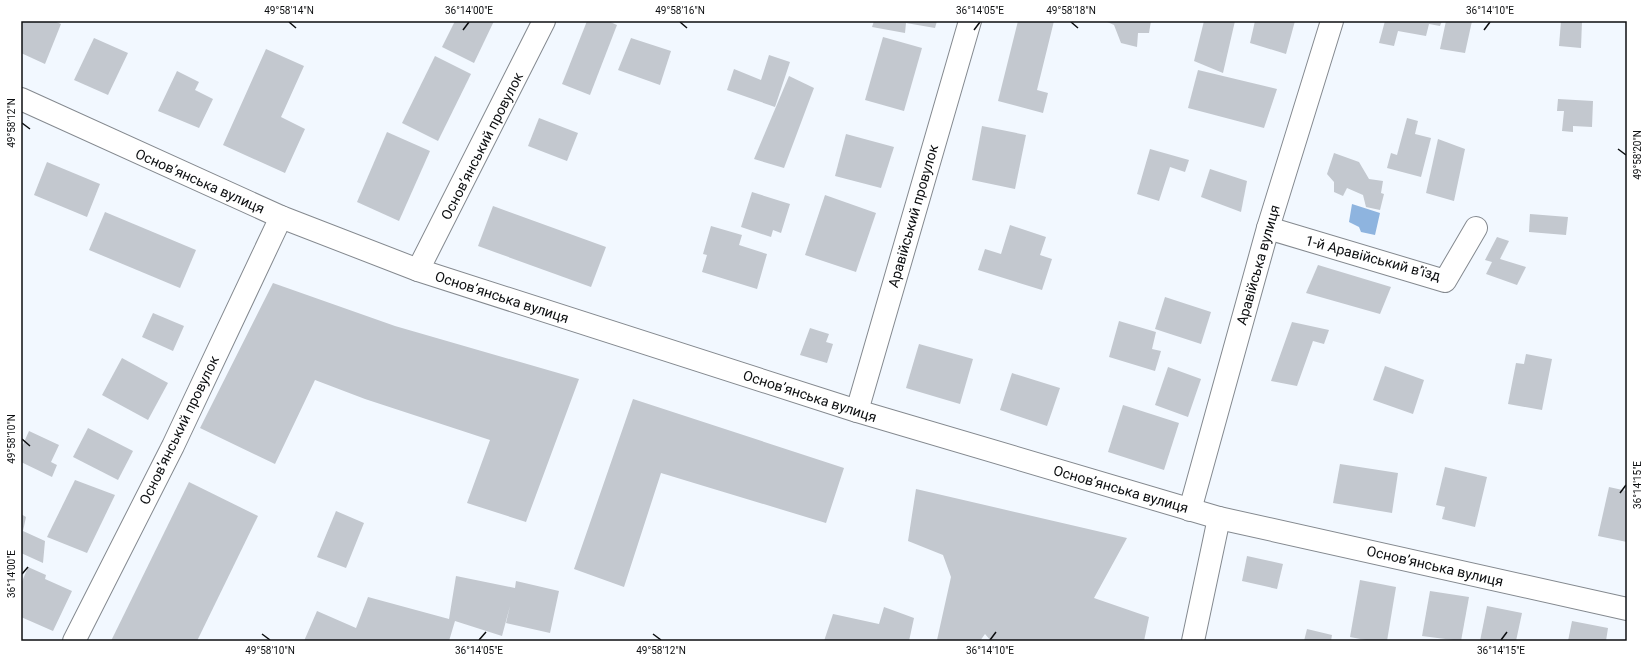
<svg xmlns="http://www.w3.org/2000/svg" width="1648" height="662" font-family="Roboto,sans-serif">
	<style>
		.water { fill: #8eb4df }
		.building { fill: #c3c8cf }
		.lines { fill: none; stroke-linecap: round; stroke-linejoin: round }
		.minor-casing { stroke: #84898f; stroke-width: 24 }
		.minor { stroke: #fff; stroke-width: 22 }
		.ticks { fill: none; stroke: #0c0e10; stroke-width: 1.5 }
		.labels { text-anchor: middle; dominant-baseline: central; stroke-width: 3; stroke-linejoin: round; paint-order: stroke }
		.street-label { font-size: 14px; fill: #0c0e10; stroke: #fff }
		.neatline { fill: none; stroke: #0c0e10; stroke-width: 1.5 }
		.ticks-label { font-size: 10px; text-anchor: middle; fill: #0c0e10 }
	</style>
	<rect width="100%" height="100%" fill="#f2f8ff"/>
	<path class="water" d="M1352,204L1380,213L1375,235L1361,232L1359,227L1349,222Z"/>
	<g class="building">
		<path d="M21,21H54L61,24L45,64L21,53Z"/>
		<path d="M455,21H494L474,63L442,47Z"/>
		<path d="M587,21H608L617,25L590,95L562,84Z"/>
		<path d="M874,21H937L935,28L906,23L905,33L872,27Z"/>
		<path d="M1018,21H1054L1037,90L1048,93L1043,113L998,101Z"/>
		<path d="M1105,21H1151L1149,33H1138L1137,47L1121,43L1114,25Z"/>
		<path d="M1204,21H1235L1223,73L1194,61Z"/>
		<path d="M1255,21H1295L1286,54L1250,43Z"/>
		<path d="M1385,21H1442L1440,26L1429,24L1426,36L1398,31L1394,46L1379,43Z"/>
		<path d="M1446,21H1472L1465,53L1440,49Z"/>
		<path d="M1561,21H1582L1581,48L1559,46Z"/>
		<path d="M883,37L922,48L904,111L865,100Z"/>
		<path d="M94,38L128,53L108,95L74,80Z"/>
		<path d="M631,38L671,51L660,85L618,70Z"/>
		<path d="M266,49L304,66L281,117L305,129L285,173L223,145Z"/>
		<path d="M769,55L790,62L775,107L727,90L734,69L761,80Z"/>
		<path d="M435,56L471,74L438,141L402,123Z"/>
		<path d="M1198,70L1277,89L1264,128L1188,108Z"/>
		<path d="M177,71L199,82L195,90L213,99L199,128L158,111Z"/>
		<path d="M789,76L814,88L784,168L754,159Z"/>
		<path d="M1558,99L1593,101L1592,127L1573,126V132L1562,131L1564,111H1557Z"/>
		<path d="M539,118L578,133L567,161L528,146Z"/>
		<path d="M1407,118L1418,121L1415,134L1431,138L1421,177L1387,168L1391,153L1397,155Z"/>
		<path d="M982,126L1026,135L1015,189L972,180Z"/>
		<path d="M387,132L430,151L399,221L357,202Z"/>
		<path d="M846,134L894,147L881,188L835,176Z"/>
		<path d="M1438,139L1465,149L1454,201L1426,193Z"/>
		<path d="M1150,149L1189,160L1185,172L1170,167L1159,201L1137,194Z"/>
		<path d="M1334,153L1359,162L1369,179L1383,181L1381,193L1384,194L1380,210L1366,207L1363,195L1347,188L1343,196L1334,192V182L1327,174Z"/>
		<path d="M47,162L100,184L87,217L34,195Z"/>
		<path d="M1210,169L1247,181L1241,212L1201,197Z"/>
		<path d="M752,192L790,204L781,233L773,230L771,237L741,227Z"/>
		<path d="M825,195L876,213L856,272L805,255Z"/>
		<path d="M493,206L606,247L591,287L478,246Z"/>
		<path d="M105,212L196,250L180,288L89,250Z"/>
		<path d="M1530,214L1568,217L1566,235L1529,232Z"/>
		<path d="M1010,225L1046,237L1040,255L1052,259L1042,290L978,270L985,249L1001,254Z"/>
		<path d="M711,226L742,235L739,245L767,254L757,289L702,272L707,255L703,254Z"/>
		<path d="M1497,237L1509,241L1500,259L1526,267L1517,285L1486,274L1492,262L1485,260Z"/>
		<path d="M1318,265L1391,287L1380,314L1306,293Z"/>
		<path d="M273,283L395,326L579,379L526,522L467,503L490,440L365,399L315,380L275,464L200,428Z"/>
		<path d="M1165,297L1211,312L1201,344L1155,329Z"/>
		<path d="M153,313L184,326L173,351L142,337Z"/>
		<path d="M1119,321L1156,332L1152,349L1161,351L1155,371L1109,357Z"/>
		<path d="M1292,322L1329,330L1324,344L1313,341L1297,386L1271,381Z"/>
		<path d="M810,328L829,334L826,342L833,344L827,363L800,355Z"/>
		<path d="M919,344L973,359L960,404L906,388Z"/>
		<path d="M1526,354L1552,359L1542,410L1508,404L1516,363L1524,364Z"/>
		<path d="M122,358L168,383L148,420L102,395Z"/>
		<path d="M1385,366L1424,380L1413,414L1373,400Z"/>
		<path d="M1168,367L1201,379L1188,417L1155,405Z"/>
		<path d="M1012,373L1060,388L1047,426L1000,410Z"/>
		<path d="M633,399L844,468L826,523L661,473L624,587L574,569Z"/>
		<path d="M1123,405L1179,423L1164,470L1108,452Z"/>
		<path d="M88,428L133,451L118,480L73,457Z"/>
		<path d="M29,431L59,445L51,462L57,465L52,477L21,462V449Z"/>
		<path d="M1340,464L1398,473L1392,513L1333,503Z"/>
		<path d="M1445,467L1487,477L1475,527L1442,519L1445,507L1436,505Z"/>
		<path d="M75,480L115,495L87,553L47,537Z"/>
		<path d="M189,482L258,516L197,641H111Z"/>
		<path d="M1609,487L1627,491V542L1598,536Z"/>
		<path d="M916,489L1127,538L1094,598L1149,617L1144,641H991L985,634L980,641H942L937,640L951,577L943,555L908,541Z"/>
		<path d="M336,511L364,523L346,568L317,557Z"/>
		<path d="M21,514L26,517L23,531L45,541L43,563L21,553Z"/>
		<path d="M1247,556L1283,564L1277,589L1242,581Z"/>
		<path d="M28,567L46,575L45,579L72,591L53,631L21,617V584Z"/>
		<path d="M456,576L515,588L516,581L559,591L550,633L506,623L510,606L502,636L455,621L449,641H304L317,611L356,628L368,597L449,619Z"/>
		<path d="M1360,580L1396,587L1387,641H1371L1350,637Z"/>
		<path d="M1430,591L1469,597L1461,641L1422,636Z"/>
		<path d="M1487,606L1522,613L1516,641H1480Z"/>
		<path d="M884,607L914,618L909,641H824L833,614L879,624Z"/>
		<path d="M1572,621L1608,628L1606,641H1568Z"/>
		<path d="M1307,629L1332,635L1331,641H1304Z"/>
	</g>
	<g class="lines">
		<defs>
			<g id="minor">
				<path d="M21,99L281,217L418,270L857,411L1219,518L1627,609"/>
				<path d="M1268,228L1445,281L1476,228"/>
				<path d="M418,270L544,21"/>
				<path d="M857,411L970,21"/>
				<path d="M1190,510L1268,228L1332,21"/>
				<path d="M74,641L173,446L281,217"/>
				<path d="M1193,641L1219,518"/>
			</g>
		</defs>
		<use href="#minor" class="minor-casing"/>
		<use href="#minor" class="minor"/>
	</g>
	<path class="ticks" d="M289,22L296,28M680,22L687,28M1071,22L1078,28M463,30L469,22M974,30L980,22M1484,30L1490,22M22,123L30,129M1618,149L1626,155M22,439L30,446M1620,493L1626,485M22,574L28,567M262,634L270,640M653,634L661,640M479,640L486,632M990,640L996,632M1501,640L1507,632"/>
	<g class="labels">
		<g class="street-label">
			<text transform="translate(482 146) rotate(-63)">Основ’янський провулок</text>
			<text transform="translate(200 181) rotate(24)">Основ’янська вулиця</text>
			<text transform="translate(913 216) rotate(-74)">Аравійський провулок</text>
			<text transform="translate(1373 258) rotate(15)">1-й Аравійський в’їзд</text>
			<text transform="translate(1258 265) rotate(-74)">Аравійська вулиця</text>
			<text transform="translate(502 297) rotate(18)">Основ’янська вулиця</text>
			<text transform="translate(810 396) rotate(18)">Основ’янська вулиця</text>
			<text transform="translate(179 430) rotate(-64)">Основ’янський провулок</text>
			<text transform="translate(1121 489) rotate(16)">Основ’янська вулиця</text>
			<text transform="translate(1435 566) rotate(13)">Основ’янська вулиця</text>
		</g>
	</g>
	<rect width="1648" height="662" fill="none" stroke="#ffffff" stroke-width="44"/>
	<rect x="22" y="22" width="1604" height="618" class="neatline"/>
	<g class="ticks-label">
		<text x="289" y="14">49°58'14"N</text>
		<text x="469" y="14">36°14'00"E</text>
		<text x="680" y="14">49°58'16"N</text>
		<text x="980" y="14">36°14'05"E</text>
		<text x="1071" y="14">49°58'18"N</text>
		<text x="1490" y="14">36°14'10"E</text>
		<text transform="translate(11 123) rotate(-90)" y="4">49°58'12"N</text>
		<text transform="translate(1637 155) rotate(-90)" y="4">49°58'20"N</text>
		<text transform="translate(11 439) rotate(-90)" y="4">49°58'10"N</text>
		<text transform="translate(1637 485) rotate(-90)" y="4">36°14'15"E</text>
		<text transform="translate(11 574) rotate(-90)" y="4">36°14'00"E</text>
		<text x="270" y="654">49°58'10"N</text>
		<text x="479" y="654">36°14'05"E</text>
		<text x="661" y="654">49°58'12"N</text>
		<text x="990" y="654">36°14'10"E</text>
		<text x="1501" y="654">36°14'15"E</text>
	</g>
</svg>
